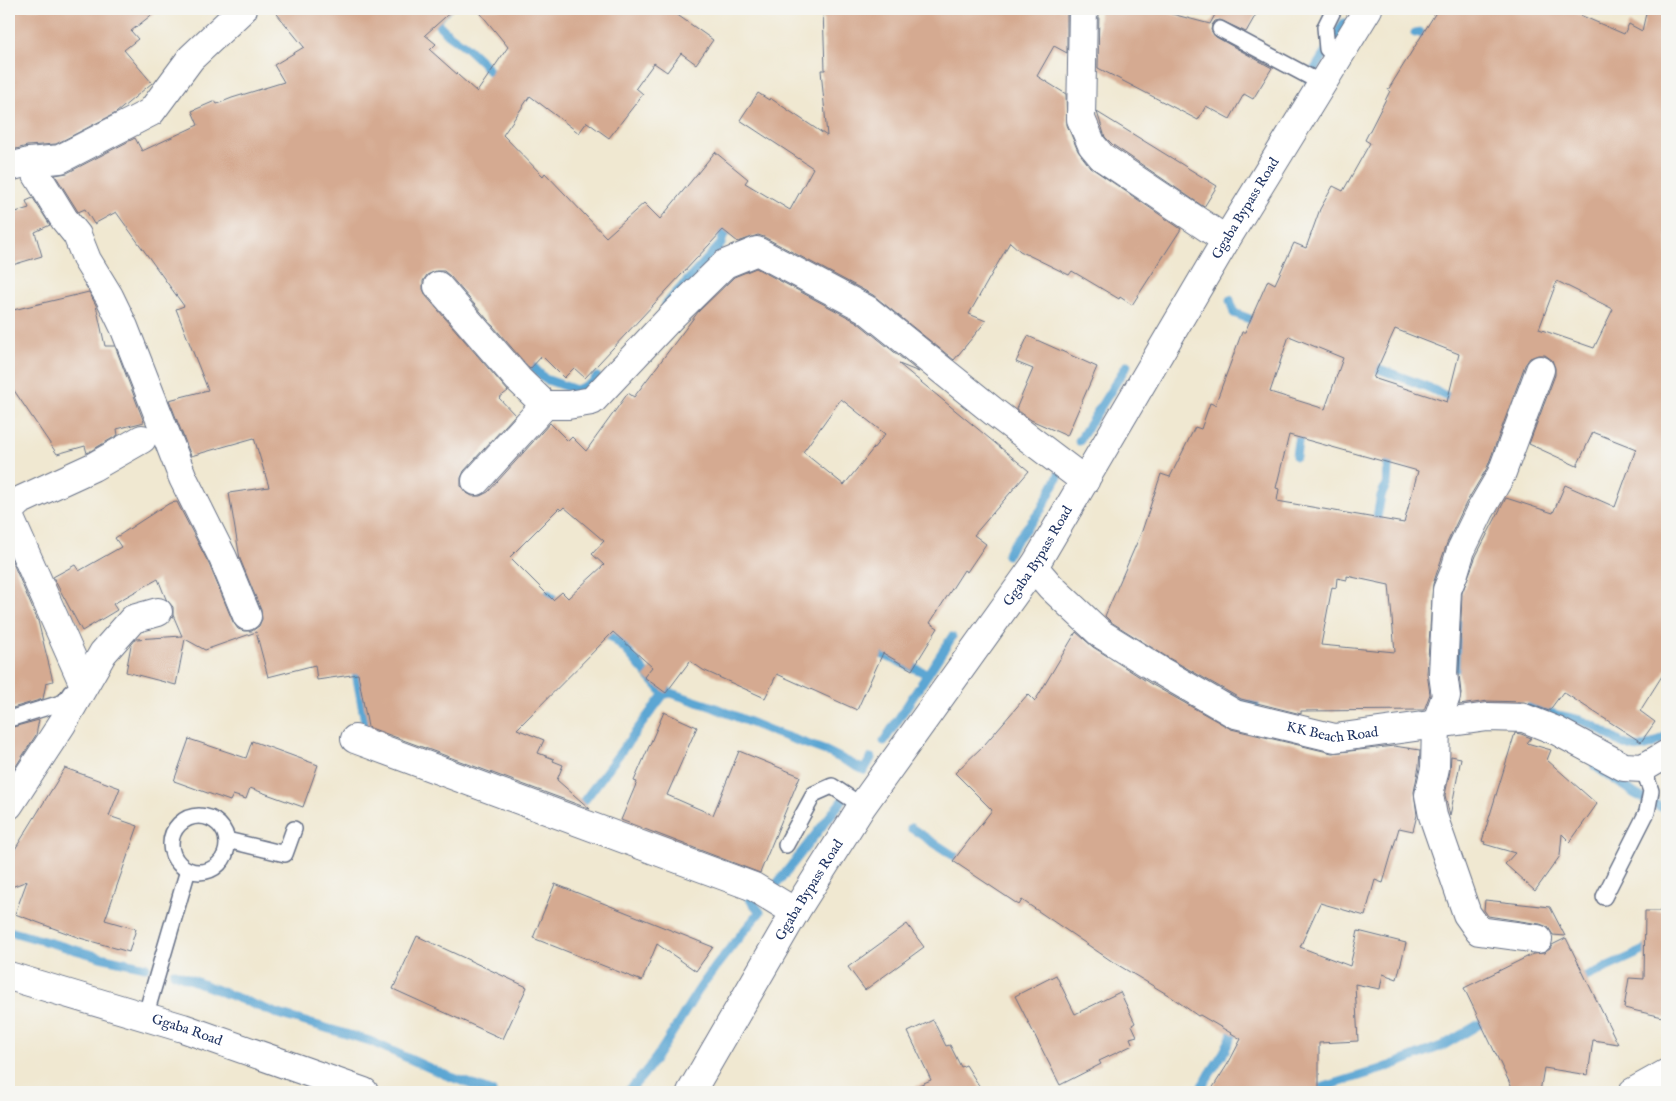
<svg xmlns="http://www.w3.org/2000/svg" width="1676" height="1101" font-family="'IM FELL English',serif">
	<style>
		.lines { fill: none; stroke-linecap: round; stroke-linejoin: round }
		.stream { stroke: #5ba6d3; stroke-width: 9 }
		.building { fill: #d5aa91; fill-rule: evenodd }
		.service-casing { stroke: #667086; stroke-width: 18 }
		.minor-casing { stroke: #667086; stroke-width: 30 }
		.tertiary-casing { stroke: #667086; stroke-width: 30 }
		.service { stroke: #fff; stroke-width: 15 }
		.minor { stroke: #fff; stroke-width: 28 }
		.tertiary { stroke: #fff; stroke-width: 28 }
		.labels { text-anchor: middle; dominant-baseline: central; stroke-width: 4; stroke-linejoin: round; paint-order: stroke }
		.street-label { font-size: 14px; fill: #1b2f5e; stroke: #f6f6f2 }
	</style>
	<rect width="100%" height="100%" fill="#f6f6f2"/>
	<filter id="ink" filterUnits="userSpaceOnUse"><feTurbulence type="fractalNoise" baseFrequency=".02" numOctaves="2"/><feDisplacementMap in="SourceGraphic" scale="10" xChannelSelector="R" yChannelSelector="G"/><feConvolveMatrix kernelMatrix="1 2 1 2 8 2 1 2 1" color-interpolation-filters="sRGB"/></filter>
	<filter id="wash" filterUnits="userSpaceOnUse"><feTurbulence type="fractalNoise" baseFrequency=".0096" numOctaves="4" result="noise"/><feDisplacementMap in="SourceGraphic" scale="20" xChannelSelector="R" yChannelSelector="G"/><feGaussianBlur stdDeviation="1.12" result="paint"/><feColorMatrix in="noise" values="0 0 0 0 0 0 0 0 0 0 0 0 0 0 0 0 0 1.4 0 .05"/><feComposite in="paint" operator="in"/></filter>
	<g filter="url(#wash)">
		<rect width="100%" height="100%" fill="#f0e8d1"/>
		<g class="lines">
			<g class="stream">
				<path d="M448,9L435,21L447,33L466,47L482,62L497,80L496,82"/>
				<path d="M1415,33L1419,32L1432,42"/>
				<path d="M1308,80L1344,23"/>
				<path d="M1230,300L1234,313L1260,323"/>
				<path d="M666,304L721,244L724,233L737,229"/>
				<path d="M525,358L545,379L576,390L592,383L597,377"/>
				<path d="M1366,364L1425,386L1457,401L1456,403"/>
				<path d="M1079,441L1127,365"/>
				<path d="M1296,456L1298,442L1301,428L1303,429"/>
				<path d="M1375,528L1381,496L1387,483L1389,453L1387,452"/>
				<path d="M1007,555L1011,547L1041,510L1063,467"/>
				<path d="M548,594L561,606"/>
				<path d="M599,633L611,637L626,650L664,694L671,693L713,707L776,733L826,751L864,770L871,758"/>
				<path d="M872,650L928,674"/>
				<path d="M354,662L368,738"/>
				<path d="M1457,668L1459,638L1458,624"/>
				<path d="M1227,696L1255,706"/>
				<path d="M1468,702H1500"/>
				<path d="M1528,708C1537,709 1545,711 1554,714C1565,717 1577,718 1588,723C1621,738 1630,763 1667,735"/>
				<path d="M884,741L952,637"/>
				<path d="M1595,766L1635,794L1667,810"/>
				<path d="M584,801L667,690"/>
				<path d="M911,828L965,863"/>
				<path d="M776,885L848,793"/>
				<path d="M9,931L100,957L146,967"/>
				<path d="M174,973L278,1014L370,1041L443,1074L492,1092"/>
				<path d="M1575,982L1667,940"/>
				<path d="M627,1092C655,1067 677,1023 698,991C717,963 738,938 760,912L745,893"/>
				<path d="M1198,1092L1224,1052L1236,1027H1233"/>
				<path d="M1308,1092L1382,1069L1444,1045L1490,1018"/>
			</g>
		</g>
		<g id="blocks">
			<g class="building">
				<path d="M9,9H159L131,31L138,39L124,50L152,83L116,113L56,144L27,146L9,151Z"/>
				<path d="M273,9H454L425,35L436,44L430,50L477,92L508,47L477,9H669L713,40L696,64L681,53L667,72L654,63L636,88L643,94L609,138L587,122L579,133L530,96L503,135L543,176L545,173L606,237L644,203L660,219L715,152L748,179L745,183L790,210L813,168L740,120L758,93L769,100L770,98L827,136L821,70H825L823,9H1067V53L1054,46L1037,76L1066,94L1067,125L1078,151L1090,167L1181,229L1132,305L1120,297L1119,299L1072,271L1069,275L1020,251L1010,242L969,314L986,321L954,360L873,295L764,237L758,235L738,242L723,230L585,378L574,368L564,378L542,356L530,369L450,276L444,271H436L427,275L423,281V289L426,296L508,391L499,398L515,415L464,471L461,478V486L465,492L472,496H480L488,492L550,423L568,441L572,437L586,451L628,393L634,397L698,312L734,277L756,268L857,322L919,372L899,364L1029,471L974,535L986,544L967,572L964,570L930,623L938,628L912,670L883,653L857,710L777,674L765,698L703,670L690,661L666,693L644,677L652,667L613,632L517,729L544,740L538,753L554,759L553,761L563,765L557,780L590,809L368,727L358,674L317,680L315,665L268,677L256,632L205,650L185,639L176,685L126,672L131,645L136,639L182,636L173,615V607L166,599L158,579L113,604L117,610L82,631L53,577L75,565L79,571L121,547L115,538L158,510L170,503L177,502L209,564L233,622L238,629L244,631H252L259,626L262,619L261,610L240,559L229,493L269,487L254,438L191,456L169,400L208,390L176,309L184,306L116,212L94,224L85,209L78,212L77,210L55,175L67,173L135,138L142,151L198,125L192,111L215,101L217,104L232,98L284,82L274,65L304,47ZM841,399L885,434L844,485L803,452ZM564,507L604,541L592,554L604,565L568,598L562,592L553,600L510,557L559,508L561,510Z"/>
				<path d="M1099,9H1153L1210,24L1218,9H1259L1246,32L1220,20L1215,21L1212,25L1211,30L1216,37L1272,68L1253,99L1244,94L1230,119L1206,106L1198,120L1098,68Z"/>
				<path d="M1438,9H1566L1624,34L1629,24L1642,31L1647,9H1667V668L1640,711L1655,722L1641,742L1563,692L1549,711L1524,702L1488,701L1459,705L1461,694L1459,673L1462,593L1476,556L1506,498L1553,513L1565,485L1615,507L1636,449L1593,432L1577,466L1529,444L1555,375V368L1552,360L1545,355H1538L1530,358L1525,365L1487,468L1466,503L1447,543L1433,584L1427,673L1430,694L1424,710L1301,711V714L1241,699L1167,657L1111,622L1105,616L1142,531L1161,474L1170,477L1195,427L1201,429L1210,403L1215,405L1242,332H1245L1268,280L1275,284L1294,243L1306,248L1320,209L1333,186L1343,191L1370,143L1365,140L1390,91L1388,90ZM1557,281L1613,309L1594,348L1539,329ZM1395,329L1459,354L1447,402L1373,378ZM1289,336L1343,358L1325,409L1270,392ZM1289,435L1418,471L1404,523L1277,501L1279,489L1276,488ZM1347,576L1389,585L1395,652L1321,645L1332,587L1336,588L1337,578L1347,580Z"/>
				<path d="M1097,112L1217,186L1204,207L1113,145L1105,137Z"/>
				<path d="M33,198L50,225L35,232L42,256L9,266V214L29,208L26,201Z"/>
				<path d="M89,292L96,305L105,346H115L144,422L117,429L118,435L87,453L85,446L57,454L9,383V311Z"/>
				<path d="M1028,336L1097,367L1067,436L1031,420L1016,409L1033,369L1016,362Z"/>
				<path d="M9,554L38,621L53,681L46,683L43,699L9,709Z"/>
				<path d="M1076,632L1093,647L1151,684L1231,729L1332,753L1394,746L1420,750L1419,766L1414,792L1417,815L1413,831L1399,828L1383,883L1375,880L1365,916L1320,903L1300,947L1350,966L1358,931L1406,943L1397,979L1383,974L1380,989L1355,984L1358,1041L1319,1043V1092H1210L1229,1062L1241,1039L1200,1015L1198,1016L1170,996L1113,962L1022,900L1019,905L953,861L992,810L955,773L985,744L1028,694L1035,701Z"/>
				<path d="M664,712L697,727L667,795L713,815L739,751L800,776L760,873L621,820L637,782L634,781Z"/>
				<path d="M39,720L36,735L9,777V728Z"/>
				<path d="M1515,733L1521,734L1531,738L1527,743L1551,750L1547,760L1597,804L1570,842L1562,834L1560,856L1535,891L1505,864L1515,853L1484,844L1485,842L1482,841Z"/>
				<path d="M189,739L246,758L252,741L318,765L303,807L250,788L246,799L233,795L230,801L174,781Z"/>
				<path d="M1451,756L1461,758L1450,816L1445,795L1450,771Z"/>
				<path d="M65,768L120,788L109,816L138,826L105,920L136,929L129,952L80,938L15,914L27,881L9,888V859Z"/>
				<path d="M555,884L633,915L713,947L696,971L657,944L642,981L533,938Z"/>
				<path d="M1485,900L1550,907L1565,936L1553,935L1548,927L1540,924L1488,916L1484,910Z"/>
				<path d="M1645,911H1667V1018L1624,1008L1629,978L1644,979Z"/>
				<path d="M907,924L924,947L865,990L848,967Z"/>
				<path d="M417,936L527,987L503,1039L393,989Z"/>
				<path d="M1566,938L1618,1044L1593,1040L1588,1075L1544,1068L1540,1092H1514L1464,988L1533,954L1544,953L1550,949L1552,945Z"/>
				<path d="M1056,975L1075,1014L1120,992L1135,1023L1132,1025L1137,1036L1130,1038L1133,1045L1099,1061L1101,1064L1060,1085L1015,996Z"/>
				<path d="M933,1020L946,1046L950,1045L961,1067L966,1065L983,1092H902L931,1080L908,1032Z"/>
			</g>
		</g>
	</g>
	<g filter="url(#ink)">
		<use href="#blocks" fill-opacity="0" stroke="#667086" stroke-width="1"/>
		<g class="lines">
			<defs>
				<g id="service">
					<path d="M1334,9L1325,27L1327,49L1337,60"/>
					<path d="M1220,29L1310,77L1322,84"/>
					<path d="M9,719L64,702L71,692"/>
					<circle cx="199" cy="844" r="28"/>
					<path d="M227,840L285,854L294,829"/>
					<path d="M786,845L814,794L832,786L862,806"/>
					<path d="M1604,897L1647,812L1651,791L1643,768"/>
					<path d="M145,1017L188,870"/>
				</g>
				<g id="minor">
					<path d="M1083,9L1081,119L1092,145L1102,157L1226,240"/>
					<path d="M29,162L64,219L77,235L87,260L109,296L124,327L183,478L223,558L247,616"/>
					<path d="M9,167L29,162L60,159L151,112L191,58L243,9"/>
					<path d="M438,286L518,379L545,405H568L592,401L674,314L725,264L757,251L866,309L994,412L1085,481"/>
					<path d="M476,481L545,405"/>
					<path d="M9,511L19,501L93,467L142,439"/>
					<path d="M9,516L84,685"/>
					<path id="s1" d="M1035,565L1038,572L1050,586L1101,634L1159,670L1235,714L1335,738L1488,717L1524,718L1557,731L1624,767L1643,768L1667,754"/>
					<path d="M355,739L754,887L795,912"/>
					<path d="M9,805L62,724L103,653L133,619L158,612"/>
					<path d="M1538,939L1479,931L1467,914L1433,816L1429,795L1435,768L1436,724L1446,696L1443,674L1447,590L1454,573L1461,550L1480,511L1501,475L1540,370"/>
					<path d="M1633,1092L1667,1073"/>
				</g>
				<g id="tertiary">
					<path id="s2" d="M9,976L183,1028L364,1092"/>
					<path id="s3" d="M691,1092L795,912L862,806L1035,565L1226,240L1368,9"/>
				</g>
			</defs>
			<use href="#service" class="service-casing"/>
			<use href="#minor" class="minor-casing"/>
			<use href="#tertiary" class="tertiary-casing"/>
			<use href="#service" class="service"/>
			<use href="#minor" class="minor"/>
			<use href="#tertiary" class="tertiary"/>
		</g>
	</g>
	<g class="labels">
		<g class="street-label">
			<text stroke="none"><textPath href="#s3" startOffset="1044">Ggaba Bypass Road</textPath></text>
			<text stroke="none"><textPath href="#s3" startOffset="639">Ggaba Bypass Road</textPath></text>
			<text stroke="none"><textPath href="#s1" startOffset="352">KK Beach Road</textPath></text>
			<text stroke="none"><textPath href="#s3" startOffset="234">Ggaba Bypass Road</textPath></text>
			<text stroke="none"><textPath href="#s2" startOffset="186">Ggaba Road</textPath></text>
		</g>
	</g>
	<rect width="1676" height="1101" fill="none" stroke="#f6f6f2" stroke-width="30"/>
</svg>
